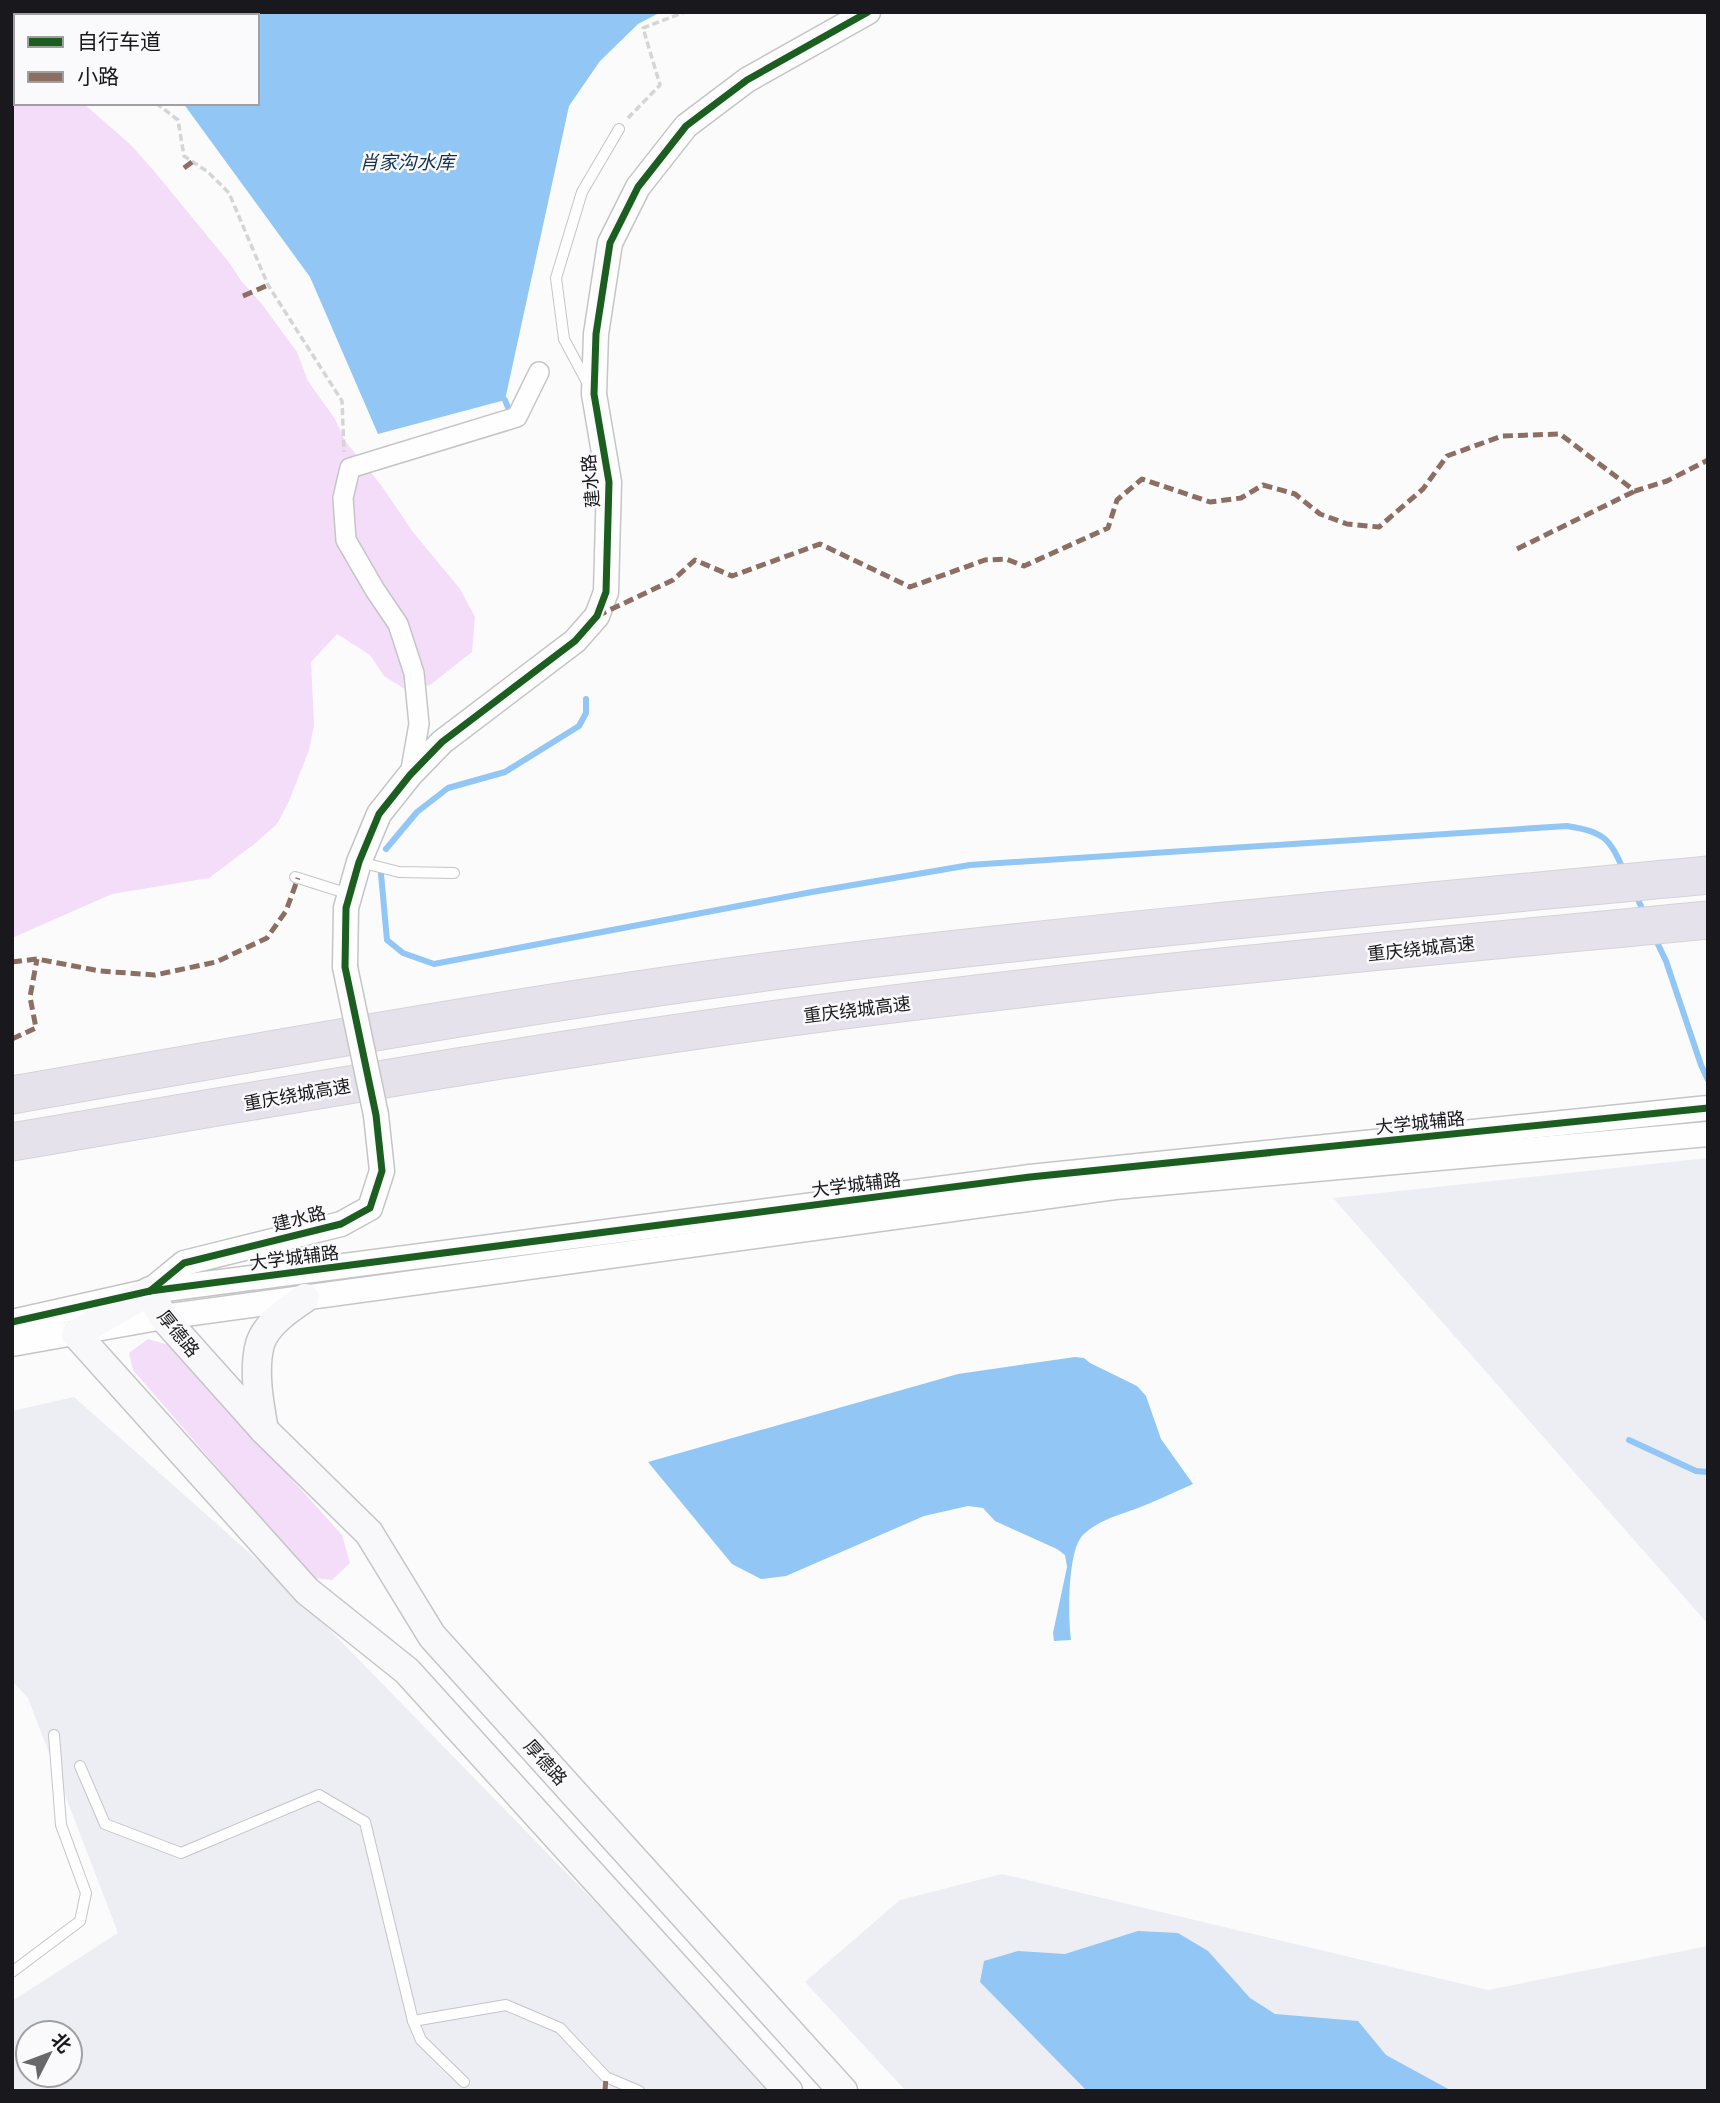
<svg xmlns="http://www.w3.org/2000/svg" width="1720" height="2103" font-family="Commissioner,'Noto Sans SC',sans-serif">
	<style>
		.built { fill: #ededf4; fill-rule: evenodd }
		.green { fill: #f3ddf8 }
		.water { fill: #91c6f5 }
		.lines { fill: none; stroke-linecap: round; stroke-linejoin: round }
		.stream { stroke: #91c6f5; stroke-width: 6 }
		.service-casing { stroke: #c5c5c7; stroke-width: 12 }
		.minor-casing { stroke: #c5c5c7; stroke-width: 22 }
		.tertiary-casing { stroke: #c5c5c7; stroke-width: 27 }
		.secondary-casing { stroke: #c5c5c7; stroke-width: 31 }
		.motorway-casing { stroke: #d4d4d6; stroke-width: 39 }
		.path { stroke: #d5d5d5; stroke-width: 3.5; stroke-dasharray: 7 3.5; stroke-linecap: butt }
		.service { stroke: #fefeff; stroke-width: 10 }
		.minor { stroke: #fefeff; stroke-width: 19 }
		.tertiary { stroke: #fefeff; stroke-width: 24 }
		.secondary { stroke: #f8f7f9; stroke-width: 28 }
		.motorway { stroke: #e6e2eb; stroke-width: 37 }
		.tertiary-bridge-casing { stroke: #c5c5c7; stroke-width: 27; stroke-linecap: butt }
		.tertiary-bridge { stroke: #fefeff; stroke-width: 24 }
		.quiet { stroke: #8d6e63; stroke-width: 5; stroke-dasharray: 10 5; stroke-linecap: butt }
		.cycleway-casing { stroke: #fafafd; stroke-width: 11 }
		.cycleway { stroke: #1b5e20; stroke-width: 7 }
		.labels { text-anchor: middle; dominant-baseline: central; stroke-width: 5; stroke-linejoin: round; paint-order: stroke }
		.street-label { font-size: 18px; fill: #19191d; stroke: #fafafd }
		.water-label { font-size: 19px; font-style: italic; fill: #12324d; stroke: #fafafd }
	</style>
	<rect width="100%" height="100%" fill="#fbfbfc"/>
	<g class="built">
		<path d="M1708,1158V1624L1333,1198Z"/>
		<path d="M74,1397L290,1589L779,2091H12V2001L118,1933L28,1698L12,1681V1411ZM28,2033H70V2075H28Z"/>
		<path d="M1002,1874L1488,1990L1708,1946V2091H906L805,1982L900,1900Z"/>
	</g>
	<g class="green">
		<path d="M12,30L16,36V103H83L131,145L154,171L228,261L242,282L261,303L297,352L308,381L335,419L345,441L381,485L413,532L460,589L475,617L472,652L430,685L408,691L384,676L370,655L337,634L311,662L314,725L309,750L289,801L277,824L253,845L209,878L112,894L12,938Z"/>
		<path d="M148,1339L172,1346L342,1535L350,1563L332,1580L313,1578L133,1370L129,1353Z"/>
	</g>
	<g class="water">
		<path d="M56,12H661L638,24L600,61L569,106L505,400L378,434L310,277L183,103H257V16H56Z"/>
		<path d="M1075,1357L1084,1358L1090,1363L1137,1386L1146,1396L1161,1439L1193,1484C1174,1492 1156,1501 1138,1508C1119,1515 1099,1520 1084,1534C1067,1548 1068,1618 1071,1640L1054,1641L1053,1633L1067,1567L1065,1555L1057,1549L995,1521L983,1508L968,1506L924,1516L786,1576L761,1579L732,1564L648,1462L958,1374Z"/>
		<path d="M1138,1931L1178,1933L1208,1951L1250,1998L1275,2014L1358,2021L1386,2055L1450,2090L1458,2091H1087L980,1982L984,1961L1018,1951L1065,1954Z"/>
	</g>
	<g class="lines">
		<g class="stream">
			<path d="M505,400L509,410"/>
			<path d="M386,849L417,812L448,788L505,772L579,726L586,713V699"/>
			<path d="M381,874L387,940L403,953L434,964L812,892L970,865L1567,826C1604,832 1609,837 1624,871"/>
			<path d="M1635,893L1645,915"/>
			<path d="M1655,938L1666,961L1701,1065L1708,1080"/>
			<path d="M1629,1440L1696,1471L1708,1472"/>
		</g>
		<defs>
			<g id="service">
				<path d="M588,384L564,339L556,278L582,192L619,129"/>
				<path d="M360,862L399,872L454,873"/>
				<path d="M295,877L349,894"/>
				<path d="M80,1766L105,1824L181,1853L319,1795L365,1822L413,2021L506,2005L560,2028L606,2077L639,2091"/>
				<path d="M12,1972L80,1921L86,1893L61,1825L54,1735"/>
				<path d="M413,2021L421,2040L464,2082"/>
			</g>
			<path id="minor" d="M410,775L419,724L414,673L398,624L375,590L346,540L343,498L350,468L517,417L539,372"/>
			<g id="tertiary">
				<path d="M345,967L346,908L359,862L379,814L410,775L442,742L575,641L597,616L606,592L609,482L594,394L596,334L610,243L638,187L686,126L747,80L868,12"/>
				<path d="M150,1291L184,1263L341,1224L370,1208L382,1171L376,1115"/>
				<path d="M12,1322L150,1291L1030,1177L1708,1108"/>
				<path d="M12,1344L163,1317L1115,1187L1708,1134"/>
			</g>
			<g id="secondary">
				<path d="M264,1430C259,1403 253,1370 260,1344C266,1324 290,1308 305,1298"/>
				<path d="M788,2091L407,1671L307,1591L76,1334L150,1291L163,1317L264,1430L369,1533L432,1636L843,2091"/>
			</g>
			<g id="motorway">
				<path d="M12,1095C294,1046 576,994 861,960C1143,927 1425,902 1708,875"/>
				<path d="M12,1142C295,1094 577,1044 861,1008C1143,972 1425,947 1708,920"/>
			</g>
		</defs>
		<use href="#service" class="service-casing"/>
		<use href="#minor" class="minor-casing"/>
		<use href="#tertiary" class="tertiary-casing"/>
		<use href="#secondary" class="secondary-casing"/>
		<use href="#motorway" class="motorway-casing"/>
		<g class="path">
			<path d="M40,12L41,16"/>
			<path d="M156,103L178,120L184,156L208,172L229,193L268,285L342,401L344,452"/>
			<path d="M628,118L660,85L643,28L685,12"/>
		</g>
		<use href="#service" class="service"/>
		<use href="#minor" class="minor"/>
		<use href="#tertiary" class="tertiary"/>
		<use href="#secondary" class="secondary"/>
		<use href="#motorway" class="motorway"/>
		<defs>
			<path id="tertiary-bridge" d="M345,967L376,1115"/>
		</defs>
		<use href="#tertiary-bridge" class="tertiary-bridge-casing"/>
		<use href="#tertiary-bridge" class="tertiary-bridge"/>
		<g class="quiet">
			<path d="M184,168L192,162"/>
			<path d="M243,296L268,285"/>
			<path d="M1517,549L1635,491"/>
			<path d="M597,616L673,580L695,560L732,576L820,544L910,587L985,560L1006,559L1024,566L1108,528L1117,500L1142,479L1210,502L1241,498L1263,485L1295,494L1320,514L1347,524L1379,527L1423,489L1447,456L1502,436L1560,434L1635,491L1667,481L1708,460"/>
			<path d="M12,962L37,959L100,971L155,975L216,962L267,938L286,911L298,878"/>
			<path d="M12,1039L36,1028L30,997L37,959"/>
			<path d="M605,2091L606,2077"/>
		</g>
		<defs>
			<g id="cycleway">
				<path d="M150,1291L184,1263L341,1224L370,1208L382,1171L376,1115L345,967L346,908L359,862L379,814L410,775L442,742L575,641L597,616L606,592L609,482L594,394L596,334L610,243L638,187L686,126L747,80L868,12"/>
				<path d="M12,1322L150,1291L1030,1177L1708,1108"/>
			</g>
		</defs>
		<use href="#cycleway" class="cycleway-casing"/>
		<use href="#cycleway" class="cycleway"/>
	</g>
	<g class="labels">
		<g class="street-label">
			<text transform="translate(590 481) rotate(-95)">建水路</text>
			<text transform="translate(1421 948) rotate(-6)">重庆绕城高速</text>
			<text transform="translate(857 1009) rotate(-7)">重庆绕城高速</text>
			<text transform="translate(297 1094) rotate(-10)">重庆绕城高速</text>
			<text transform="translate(1420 1122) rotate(-6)">大学城辅路</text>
			<text transform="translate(856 1184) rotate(-7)">大学城辅路</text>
			<text transform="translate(299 1218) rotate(-14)">建水路</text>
			<text transform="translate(294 1257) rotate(-7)">大学城辅路</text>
			<text transform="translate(179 1333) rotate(51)">厚德路</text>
			<text transform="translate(546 1762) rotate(48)">厚德路</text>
		</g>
		<g class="water-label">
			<text x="407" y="161">肖家沟水库</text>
		</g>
	</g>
	<rect width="1720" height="2103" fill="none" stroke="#19191d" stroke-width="28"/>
	<rect x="14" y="14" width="245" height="91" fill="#fafafd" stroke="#a0a0a3" stroke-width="2"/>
	<rect x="28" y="37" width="35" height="10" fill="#1b5e20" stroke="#a0a0a3" stroke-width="2"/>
	<text x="77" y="49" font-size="21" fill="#19191d">自行车道</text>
	<rect x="28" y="72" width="35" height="10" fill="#8d6e63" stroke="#a0a0a3" stroke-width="2"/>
	<text x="77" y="84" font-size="21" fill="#19191d">小路</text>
	<g transform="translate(49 2054) rotate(48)"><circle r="33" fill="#fafafd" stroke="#a0a0a3" stroke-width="2"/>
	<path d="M0-5L12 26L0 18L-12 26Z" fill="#68686b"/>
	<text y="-10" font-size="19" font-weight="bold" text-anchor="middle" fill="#19191d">北</text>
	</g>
</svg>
